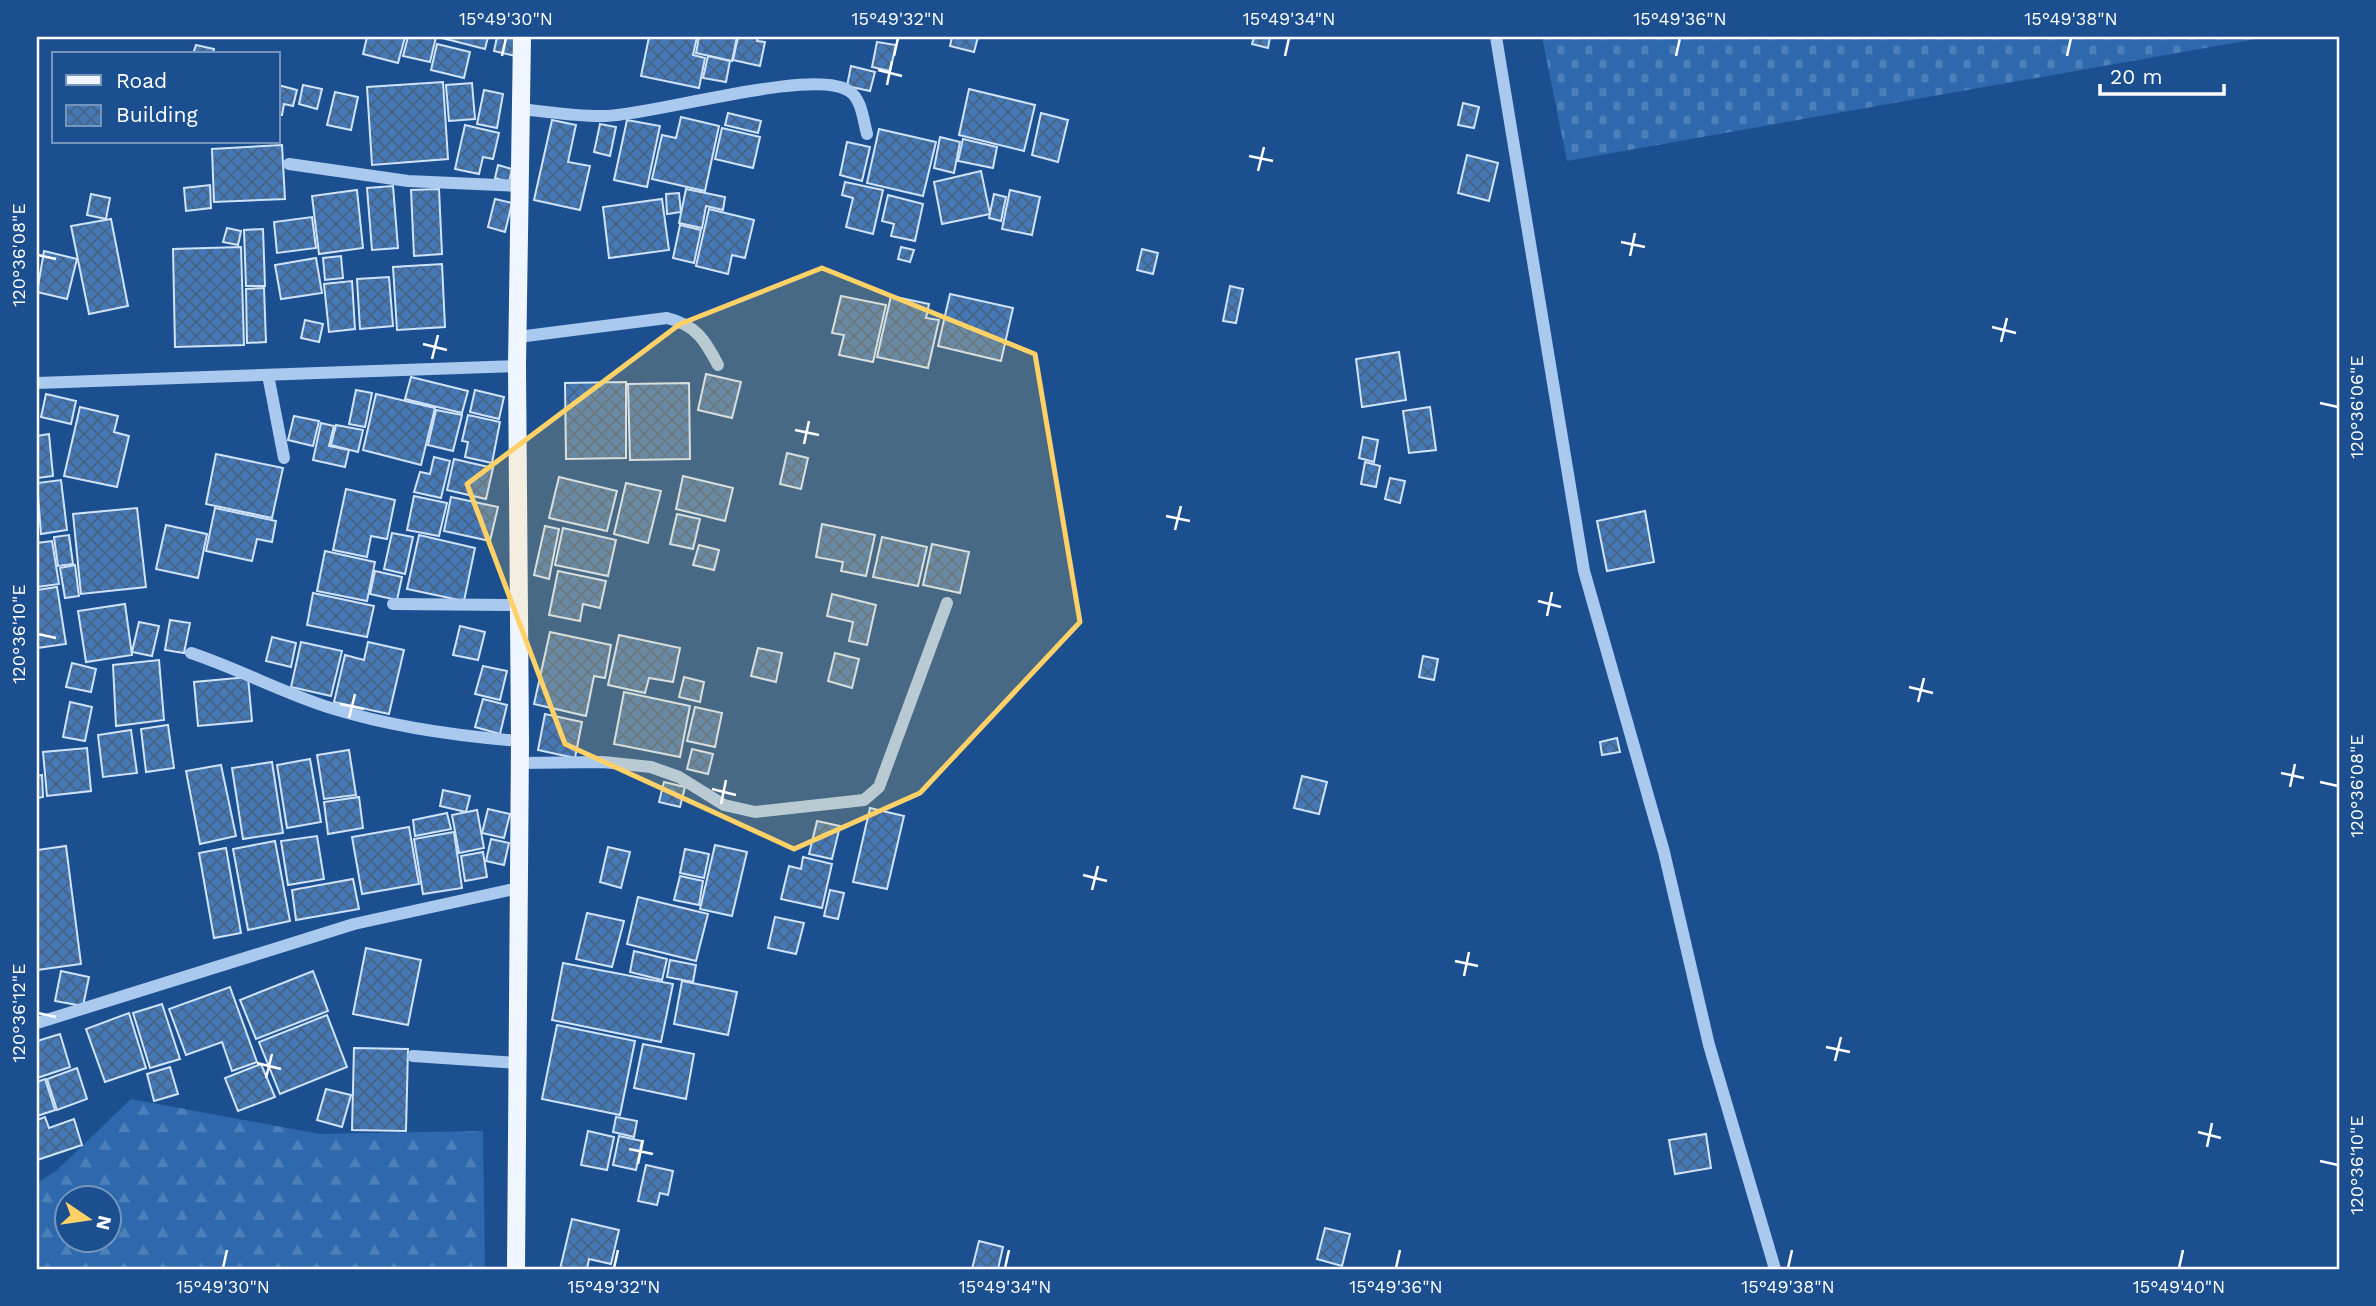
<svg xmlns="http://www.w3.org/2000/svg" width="2376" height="1306" font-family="'Work Sans',sans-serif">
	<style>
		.forest { fill: url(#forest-firs); fill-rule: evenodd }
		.cemetery { fill: url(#cemetery-stones) }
		.building { fill: url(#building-cross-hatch); stroke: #cfe3fa; stroke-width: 2 }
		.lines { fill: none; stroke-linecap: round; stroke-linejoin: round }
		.minor { stroke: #a9c9ee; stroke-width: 12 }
		.major { stroke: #f0f6ff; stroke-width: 18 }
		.marked { fill: #ffd166; fill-opacity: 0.2; stroke: #ffd166; stroke-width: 5; stroke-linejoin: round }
		.ticks { fill: none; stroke: #fff; stroke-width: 2.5 }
		.neatline { fill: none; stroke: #fff; stroke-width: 2.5 }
		.ticks-label { font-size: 18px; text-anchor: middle; fill: #fff }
	</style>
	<defs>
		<pattern id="forest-firs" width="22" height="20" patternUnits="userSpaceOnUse" patternTransform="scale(1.75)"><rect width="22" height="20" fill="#2e69ad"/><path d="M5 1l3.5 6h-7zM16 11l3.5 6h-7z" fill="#4d80b9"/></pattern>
		<pattern id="cemetery-stones" width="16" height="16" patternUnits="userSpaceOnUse" patternTransform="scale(1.75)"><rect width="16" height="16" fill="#2e69ad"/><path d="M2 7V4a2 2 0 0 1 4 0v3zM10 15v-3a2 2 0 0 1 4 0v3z" fill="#4d80b9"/></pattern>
		<pattern id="building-cross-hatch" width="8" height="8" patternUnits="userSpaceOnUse" patternTransform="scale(1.75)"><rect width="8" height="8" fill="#4478b7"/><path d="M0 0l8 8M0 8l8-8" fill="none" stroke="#486282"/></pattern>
	</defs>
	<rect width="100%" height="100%" fill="#1b4f8f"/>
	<path class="forest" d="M131,1099L320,1134L483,1131L485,1269H37V1183L56,1171ZM66,1198H108V1240H66Z"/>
	<path class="cemetery" d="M1542,37H2267L1567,161Z"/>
	<g class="building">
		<path d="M367,37H405L398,63L363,54Z"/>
		<path d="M408,37H436L430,62L403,56Z"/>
		<path d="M438,37H488L485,49Z"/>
		<path d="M497,37H519L515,56L494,51Z"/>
		<path d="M649,37H697L693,55L705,58L699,88L641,76Z"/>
		<path d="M699,37H737L732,61L696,53Z"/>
		<path d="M738,37H758L757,41L765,42L760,66L733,60Z"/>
		<path d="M952,37H978L974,52L950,46Z"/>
		<path d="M1254,37H1270L1268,48L1252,44Z"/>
		<path d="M877,42L896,45L890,71L872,67Z"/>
		<path d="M437,44L470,52L464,78L431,70Z"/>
		<path d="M196,45L214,49L213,54H193Z"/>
		<path d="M708,56L730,61L726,82L703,78Z"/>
		<path d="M851,66L875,72L870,91L847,86Z"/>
		<path d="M443,82L448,159L372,165L367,87Z"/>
		<path d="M472,83L475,119L449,121L446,85Z"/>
		<path d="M278,85L297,90L293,106L284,104L282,115H278Z"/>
		<path d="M303,85L322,89L317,109L299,104Z"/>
		<path d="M969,89L1035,105L1024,151L959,135Z"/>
		<path d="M484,90L503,94L497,128L477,124Z"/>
		<path d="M335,92L358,97L351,130L327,125Z"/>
		<path d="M1463,103L1479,107L1474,128L1458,125Z"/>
		<path d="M728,113L761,121L758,133L725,125Z"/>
		<path d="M1041,113L1068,120L1058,162L1032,155Z"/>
		<path d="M681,117L719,126L705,191L652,179L662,135L676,138Z"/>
		<path d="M552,120L576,125L568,162L590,166L580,210L534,200Z"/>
		<path d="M627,120L660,126L647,187L614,180Z"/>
		<path d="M600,124L616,127L610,156L594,152Z"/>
		<path d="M465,125L499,133L493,159L483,157L479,174L455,169Z"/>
		<path d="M722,128L760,137L753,168L715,159Z"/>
		<path d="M879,129L936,142L923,196L867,183Z"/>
		<path d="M940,137L960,142L954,173L934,168Z"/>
		<path d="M963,139L997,147L993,168L958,161Z"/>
		<path d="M847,142L870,147L862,181L840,175Z"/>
		<path d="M282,145L285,199L214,202L212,149Z"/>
		<path d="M1467,155L1498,163L1489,201L1458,193Z"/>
		<path d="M498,165L512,169L509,182L495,178Z"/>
		<path d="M981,171L990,214L942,224L934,182Z"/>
		<path d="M845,182L883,190L873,234L846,227L853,198L842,195Z"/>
		<path d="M210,185L211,208L186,211L184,188Z"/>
		<path d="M393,186L398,248L372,250L367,188Z"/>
		<path d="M439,189L442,254L414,256L411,190Z"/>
		<path d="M686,189L725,197L723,210L706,206L702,228L679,223Z"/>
		<path d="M357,190L363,248L319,254L312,196Z"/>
		<path d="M1010,190L1040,197L1032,235L1002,229Z"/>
		<path d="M679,193L681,212L667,214L666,194Z"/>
		<path d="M91,194L110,198L106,219L87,215Z"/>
		<path d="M994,194L1006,197L1001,221L989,218Z"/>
		<path d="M888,195L923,204L915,241L891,236L894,224L882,221Z"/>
		<path d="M495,199L512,203L505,232L488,227Z"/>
		<path d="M662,199L669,250L609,258L603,207Z"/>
		<path d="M709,209L754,220L745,258L732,255L728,274L696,266Z"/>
		<path d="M312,217L316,248L277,253L274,222Z"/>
		<path d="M111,219L128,306L89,314L71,226Z"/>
		<path d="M680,225L701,230L694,263L673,258Z"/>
		<path d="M227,228L241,231L238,245L223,242Z"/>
		<path d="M263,229L265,286H246L244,230Z"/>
		<path d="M241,247L244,345L175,347L173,249Z"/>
		<path d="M901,247L914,250L910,262L898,259Z"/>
		<path d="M1142,249L1158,253L1153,274L1137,270Z"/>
		<path d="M44,251L77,259L67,299L37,292Z"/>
		<path d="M341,256L343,278L325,280L323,258Z"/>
		<path d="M316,258L322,293L281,299L275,265Z"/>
		<path d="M442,264L445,327L397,330L393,267Z"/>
		<path d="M389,277L393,326L360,329L357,279Z"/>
		<path d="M352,281L355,329L329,332L324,284Z"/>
		<path d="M1230,286L1243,289L1236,323L1223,321Z"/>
		<path d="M264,288L266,342L247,343L246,289Z"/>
		<path d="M950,294L1013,308L1001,361L938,346Z"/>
		<path d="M841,296L886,305L873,362L839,355L844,335L832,333Z"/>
		<path d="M891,296L929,304L926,318L939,320L928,368L877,357Z"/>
		<path d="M305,320L323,324L319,342L301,338Z"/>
		<path d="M1399,352L1406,400L1362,407L1356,359Z"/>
		<path d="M706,374L741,382L732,418L698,410Z"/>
		<path d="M411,377L468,391L462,413L405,399Z"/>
		<path d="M626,382V458L566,459L565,383Z"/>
		<path d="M689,383L690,459L630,460L628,384Z"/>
		<path d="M356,390L372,393L365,427L349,424Z"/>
		<path d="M475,390L504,397L499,419L470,412Z"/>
		<path d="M46,394L76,401L71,424L41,417Z"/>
		<path d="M376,394L435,408L421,465L363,450Z"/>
		<path d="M80,407L118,416L114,432L129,436L117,487L64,476Z"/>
		<path d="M1430,407L1436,450L1409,453L1403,411Z"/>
		<path d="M436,410L462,415L453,451L428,445Z"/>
		<path d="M468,415L500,422L492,463L465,457L468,442L462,441Z"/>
		<path d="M294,416L319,421L313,446L288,440Z"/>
		<path d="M321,423L334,426L329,446L349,450L345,467L313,460Z"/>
		<path d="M336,425L363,430L358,452L331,445Z"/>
		<path d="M49,434L53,476L37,478V436Z"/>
		<path d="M1363,437L1378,440L1374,462L1359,458Z"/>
		<path d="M787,453L808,458L801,489L780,484Z"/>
		<path d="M216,454L283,468L272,518L206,504Z"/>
		<path d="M434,457L450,461L441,498L414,492L420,472L430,474Z"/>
		<path d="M454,459L493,468L486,499L447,490Z"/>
		<path d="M1365,462L1380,466L1376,487L1361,484Z"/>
		<path d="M683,476L733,488L725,521L676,509Z"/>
		<path d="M559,477L617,491L607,531L549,518Z"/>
		<path d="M1390,478L1405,481L1400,503L1385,499Z"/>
		<path d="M61,480L67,530L41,534L37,483Z"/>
		<path d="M626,483L661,491L648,543L614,534Z"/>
		<path d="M346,489L395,500L387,539L371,536L367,557L333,550Z"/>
		<path d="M414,496L447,503L439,536L407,530Z"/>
		<path d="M451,497L498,507L490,541L444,531Z"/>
		<path d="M137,508L146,587L81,594L73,514Z"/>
		<path d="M215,508L276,521L272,542L257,539L252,561L206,551Z"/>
		<path d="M1645,511L1654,562L1607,571L1597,521Z"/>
		<path d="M677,514L700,519L693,549L670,544Z"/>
		<path d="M822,524L875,535L866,576L841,571L843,562L816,557Z"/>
		<path d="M166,525L207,534L198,578L156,569Z"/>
		<path d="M545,526L559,529L549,579L534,575Z"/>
		<path d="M563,528L616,540L608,576L555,565Z"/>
		<path d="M392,533L413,537L405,574L384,569Z"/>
		<path d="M69,535L73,564L58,566L54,537Z"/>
		<path d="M419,535L475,548L464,601L407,589Z"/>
		<path d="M882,537L927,547L918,586L873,577Z"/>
		<path d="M52,541L59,584L37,587V543Z"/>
		<path d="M932,544L969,552L960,593L923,585Z"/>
		<path d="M699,545L719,550L714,570L693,565Z"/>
		<path d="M325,551L375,562L367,601L317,591Z"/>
		<path d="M75,565L79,596L65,598L60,568Z"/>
		<path d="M375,571L402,577L397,600L370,594Z"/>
		<path d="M558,571L606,581L600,608L583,604L580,621L549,615Z"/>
		<path d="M57,587L66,644L37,648V590Z"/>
		<path d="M313,593L374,606L367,637L307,625Z"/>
		<path d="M832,594L876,605L867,645L849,641L853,622L827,616Z"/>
		<path d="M125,604L132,655L86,662L78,611Z"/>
		<path d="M170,620L190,623L184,653L165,650Z"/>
		<path d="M139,622L159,626L152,656L132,652Z"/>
		<path d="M460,626L485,632L478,660L453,655Z"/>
		<path d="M550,632L611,645L605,678L594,676L586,716L534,704Z"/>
		<path d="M619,635L680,648L673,682L649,678L645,693L608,685Z"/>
		<path d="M272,637L296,643L291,667L266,661Z"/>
		<path d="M301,642L342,651L331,696L291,687Z"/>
		<path d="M368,642L404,650L389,714L334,702L345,655L364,660Z"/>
		<path d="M758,648L782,653L776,682L751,676Z"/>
		<path d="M835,653L859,659L852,688L828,681Z"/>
		<path d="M1423,656L1438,659L1434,680L1419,677Z"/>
		<path d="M159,660L164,720L116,726L113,665Z"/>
		<path d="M72,663L96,669L91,692L66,687Z"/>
		<path d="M483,666L507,671L500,700L475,694Z"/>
		<path d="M248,677L252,721L198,726L194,682Z"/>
		<path d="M684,677L704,682L700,702L679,697Z"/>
		<path d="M624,692L690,706L680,757L614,744Z"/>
		<path d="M483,699L507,705L500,734L475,727Z"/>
		<path d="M70,702L92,707L85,741L63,737Z"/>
		<path d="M695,707L722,713L715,747L687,741Z"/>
		<path d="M545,714L582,722L575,758L538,750Z"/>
		<path d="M168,725L174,768L146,772L141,729Z"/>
		<path d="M131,730L137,773L103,777L98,735Z"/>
		<path d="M1617,738L1620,752L1602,755L1600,742Z"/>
		<path d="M87,748L91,791L47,796L43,752Z"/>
		<path d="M692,749L713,754L708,774L687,769Z"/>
		<path d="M349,750L356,795L324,799L317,755Z"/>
		<path d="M310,759L321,822L287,828L277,765Z"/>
		<path d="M272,762L283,833L243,839L232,768Z"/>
		<path d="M221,765L236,836L200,844L186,771Z"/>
		<path d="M42,775L43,797L37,798V776Z"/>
		<path d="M1302,776L1327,782L1319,814L1294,808Z"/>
		<path d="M664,782L685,787L680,807L659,802Z"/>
		<path d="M443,790L470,796L466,812L440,806Z"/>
		<path d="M359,797L363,828L328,834L324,802Z"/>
		<path d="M870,808L904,816L887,889L853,882Z"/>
		<path d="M488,809L510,814L504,838L482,833Z"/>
		<path d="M477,810L484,848L459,853L452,815Z"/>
		<path d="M447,813L451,829L415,836L413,820Z"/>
		<path d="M817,821L840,826L832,859L809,854Z"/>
		<path d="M409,827L419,884L362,894L352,837Z"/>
		<path d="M454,832L462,888L423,894L414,839Z"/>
		<path d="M317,836L324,879L288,885L281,841Z"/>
		<path d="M491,839L509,843L504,865L486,861Z"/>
		<path d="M275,841L290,921L248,930L233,849Z"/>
		<path d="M715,845L747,852L732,916L700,909Z"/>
		<path d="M66,846L81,964L37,970V850Z"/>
		<path d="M608,847L630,852L621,888L600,882Z"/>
		<path d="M226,848L241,933L214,938L199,853Z"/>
		<path d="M685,849L709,854L704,878L680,873Z"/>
		<path d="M483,852L487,877L465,881L461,856Z"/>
		<path d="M803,857L832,864L822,908L781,899L789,866L801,869Z"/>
		<path d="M680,876L703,881L699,905L674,900Z"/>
		<path d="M353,879L359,909L296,920L292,890Z"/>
		<path d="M830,890L844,893L838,919L824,916Z"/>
		<path d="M638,897L708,914L696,961L627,944Z"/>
		<path d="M587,913L624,921L612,967L576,959Z"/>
		<path d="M775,917L804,923L796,954L768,948Z"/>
		<path d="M366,948L421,960L408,1025L353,1014Z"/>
		<path d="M634,951L667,959L662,980L630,972Z"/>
		<path d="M670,960L696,965L693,982L667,977Z"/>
		<path d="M563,963L673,984L661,1042L552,1020Z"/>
		<path d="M61,971L89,977L83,1006L55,1001Z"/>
		<path d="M313,971L328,1011L256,1039L240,1000Z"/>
		<path d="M682,981L737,992L728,1035L674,1024Z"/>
		<path d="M230,987L257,1062L232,1071L222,1042L186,1055L169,1009Z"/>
		<path d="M162,1004L180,1059L150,1068L133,1013Z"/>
		<path d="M129,1013L146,1068L105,1082L86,1029Z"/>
		<path d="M327,1015L347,1067L280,1094L259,1042Z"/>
		<path d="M557,1025L635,1041L620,1115L542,1099Z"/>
		<path d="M60,1034L70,1067L37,1078V1041Z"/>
		<path d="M643,1044L694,1054L686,1099L634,1088Z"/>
		<path d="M354,1048L408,1049L406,1131L352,1130Z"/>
		<path d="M261,1064L275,1097L238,1111L225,1078Z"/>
		<path d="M170,1067L178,1094L154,1101L147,1074Z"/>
		<path d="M77,1068L87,1099L57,1110L47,1079Z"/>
		<path d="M45,1079L55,1110L37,1116V1082Z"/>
		<path d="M326,1089L351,1095L342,1127L317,1120Z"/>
		<path d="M45,1117L49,1128L74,1119L82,1145L37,1160V1120Z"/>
		<path d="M616,1117L637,1121L634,1137L613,1132Z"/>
		<path d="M588,1131L614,1137L607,1170L581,1165Z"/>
		<path d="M1706,1134L1711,1168L1675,1174L1669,1140Z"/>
		<path d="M619,1136L642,1141L636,1170L613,1165Z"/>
		<path d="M646,1165L673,1171L668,1195L660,1193L657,1205L638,1201Z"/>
		<path d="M572,1219L619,1230L611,1264L589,1259L587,1269H560Z"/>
		<path d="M1325,1228L1350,1234L1342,1266L1317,1259Z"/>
		<path d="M979,1241L1003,1247L998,1269H972Z"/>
	</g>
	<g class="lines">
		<g class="minor">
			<path d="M1496,37L1584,571L1664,852L1709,1045L1775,1269"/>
			<path d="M521,109C549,112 578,117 606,116C655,115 813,67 849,91C862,99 863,120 867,134"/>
			<path d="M289,164L408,181L520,186"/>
			<path d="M518,337L667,318C696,325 705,340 718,365"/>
			<path d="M268,375L284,458"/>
			<path d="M37,383L517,366"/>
			<path d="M393,604L519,605"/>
			<path d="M191,653C239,669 283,693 331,708C392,727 456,736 520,741"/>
			<path d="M520,763L603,762L651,767L679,777L724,805L755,812L864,800L879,787L947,603"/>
			<path d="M37,1023L354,924L519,888"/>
			<path d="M413,1056L516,1063"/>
		</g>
		<path class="major" d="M516,1269L520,741L517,366L522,37"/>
	</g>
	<path class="marked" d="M822,268L1035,354L1080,622L920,793L794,849L565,744L467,484L680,324Z"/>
	<path class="ticks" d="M502,56L506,38M894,56L898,38M1285,56L1289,38M1676,56L1680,38M2067,56L2071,38M878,70L902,76M887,85L892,61M1249,156L1273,161M1258,171L1264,147M1621,242L1645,247M38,255L56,259M1630,256L1635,233M1992,327L2016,333M2001,342L2007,318M423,344L447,350M432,359L438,335M2320,403L2338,407M795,430L819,435M804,444L809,421M1166,516L1190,521M1175,530L1181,506M1538,601L1561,607M1547,616L1552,592M38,634L56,638M1909,687L1933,693M1918,702L1924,678M340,704L364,709M349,718L355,694M2281,773L2304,778M2320,782L2338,786M2290,787L2295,764M712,789L736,795M721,804L726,780M1083,875L1107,881M1092,890L1098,866M1455,961L1478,966M1464,976L1469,952M38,1013L56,1017M1826,1047L1850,1052M1835,1061L1841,1037M257,1063L281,1069M266,1078L272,1054M2198,1132L2221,1138M2207,1147L2212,1123M629,1149L653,1154M2320,1161L2338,1165M638,1164L643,1140M223,1268L227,1250M614,1268L618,1250M1005,1268L1009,1250M1396,1268L1400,1250M1788,1268L1792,1250M2179,1268L2183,1250"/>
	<rect width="2376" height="1306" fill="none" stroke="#1b4f8f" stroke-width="77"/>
	<rect x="52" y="52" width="228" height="91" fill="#1b4f8f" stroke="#7695bc" stroke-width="2"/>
	<rect x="66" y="75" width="35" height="10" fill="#f0f6ff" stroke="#7695bc" stroke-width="2"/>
	<text x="116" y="88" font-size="21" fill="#ffffff">Road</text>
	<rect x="66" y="105" width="35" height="21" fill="url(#building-cross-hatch)" stroke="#7695bc" stroke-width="2"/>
	<text x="116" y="122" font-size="21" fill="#ffffff">Building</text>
	<g transform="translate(88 1219) rotate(103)"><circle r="33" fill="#1b4f8f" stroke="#7695bc" stroke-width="2"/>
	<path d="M0-5L12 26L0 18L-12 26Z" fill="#ffd166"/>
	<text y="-10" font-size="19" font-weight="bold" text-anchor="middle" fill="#ffffff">N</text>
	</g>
	<path d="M2100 84v10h124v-10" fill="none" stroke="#ffffff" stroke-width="3.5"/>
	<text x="2110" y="84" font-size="21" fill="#ffffff" stroke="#1b4f8f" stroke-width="5" paint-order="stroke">20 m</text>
	<rect x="38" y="38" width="2300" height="1230" class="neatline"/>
	<g class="ticks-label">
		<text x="506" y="25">15°49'30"N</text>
		<text x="898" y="25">15°49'32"N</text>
		<text x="1289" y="25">15°49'34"N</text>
		<text x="1680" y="25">15°49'36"N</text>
		<text x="2071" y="25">15°49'38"N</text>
		<text transform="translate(19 255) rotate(-90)" y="6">120°36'08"E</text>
		<text transform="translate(2357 407) rotate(-90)" y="6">120°36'06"E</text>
		<text transform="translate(19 634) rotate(-90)" y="6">120°36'10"E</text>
		<text transform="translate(2357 786) rotate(-90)" y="6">120°36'08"E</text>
		<text transform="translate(19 1013) rotate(-90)" y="6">120°36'12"E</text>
		<text transform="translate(2357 1165) rotate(-90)" y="6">120°36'10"E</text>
		<text x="223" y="1293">15°49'30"N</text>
		<text x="614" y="1293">15°49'32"N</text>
		<text x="1005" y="1293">15°49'34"N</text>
		<text x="1396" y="1293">15°49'36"N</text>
		<text x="1788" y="1293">15°49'38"N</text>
		<text x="2179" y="1293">15°49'40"N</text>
	</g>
</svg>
